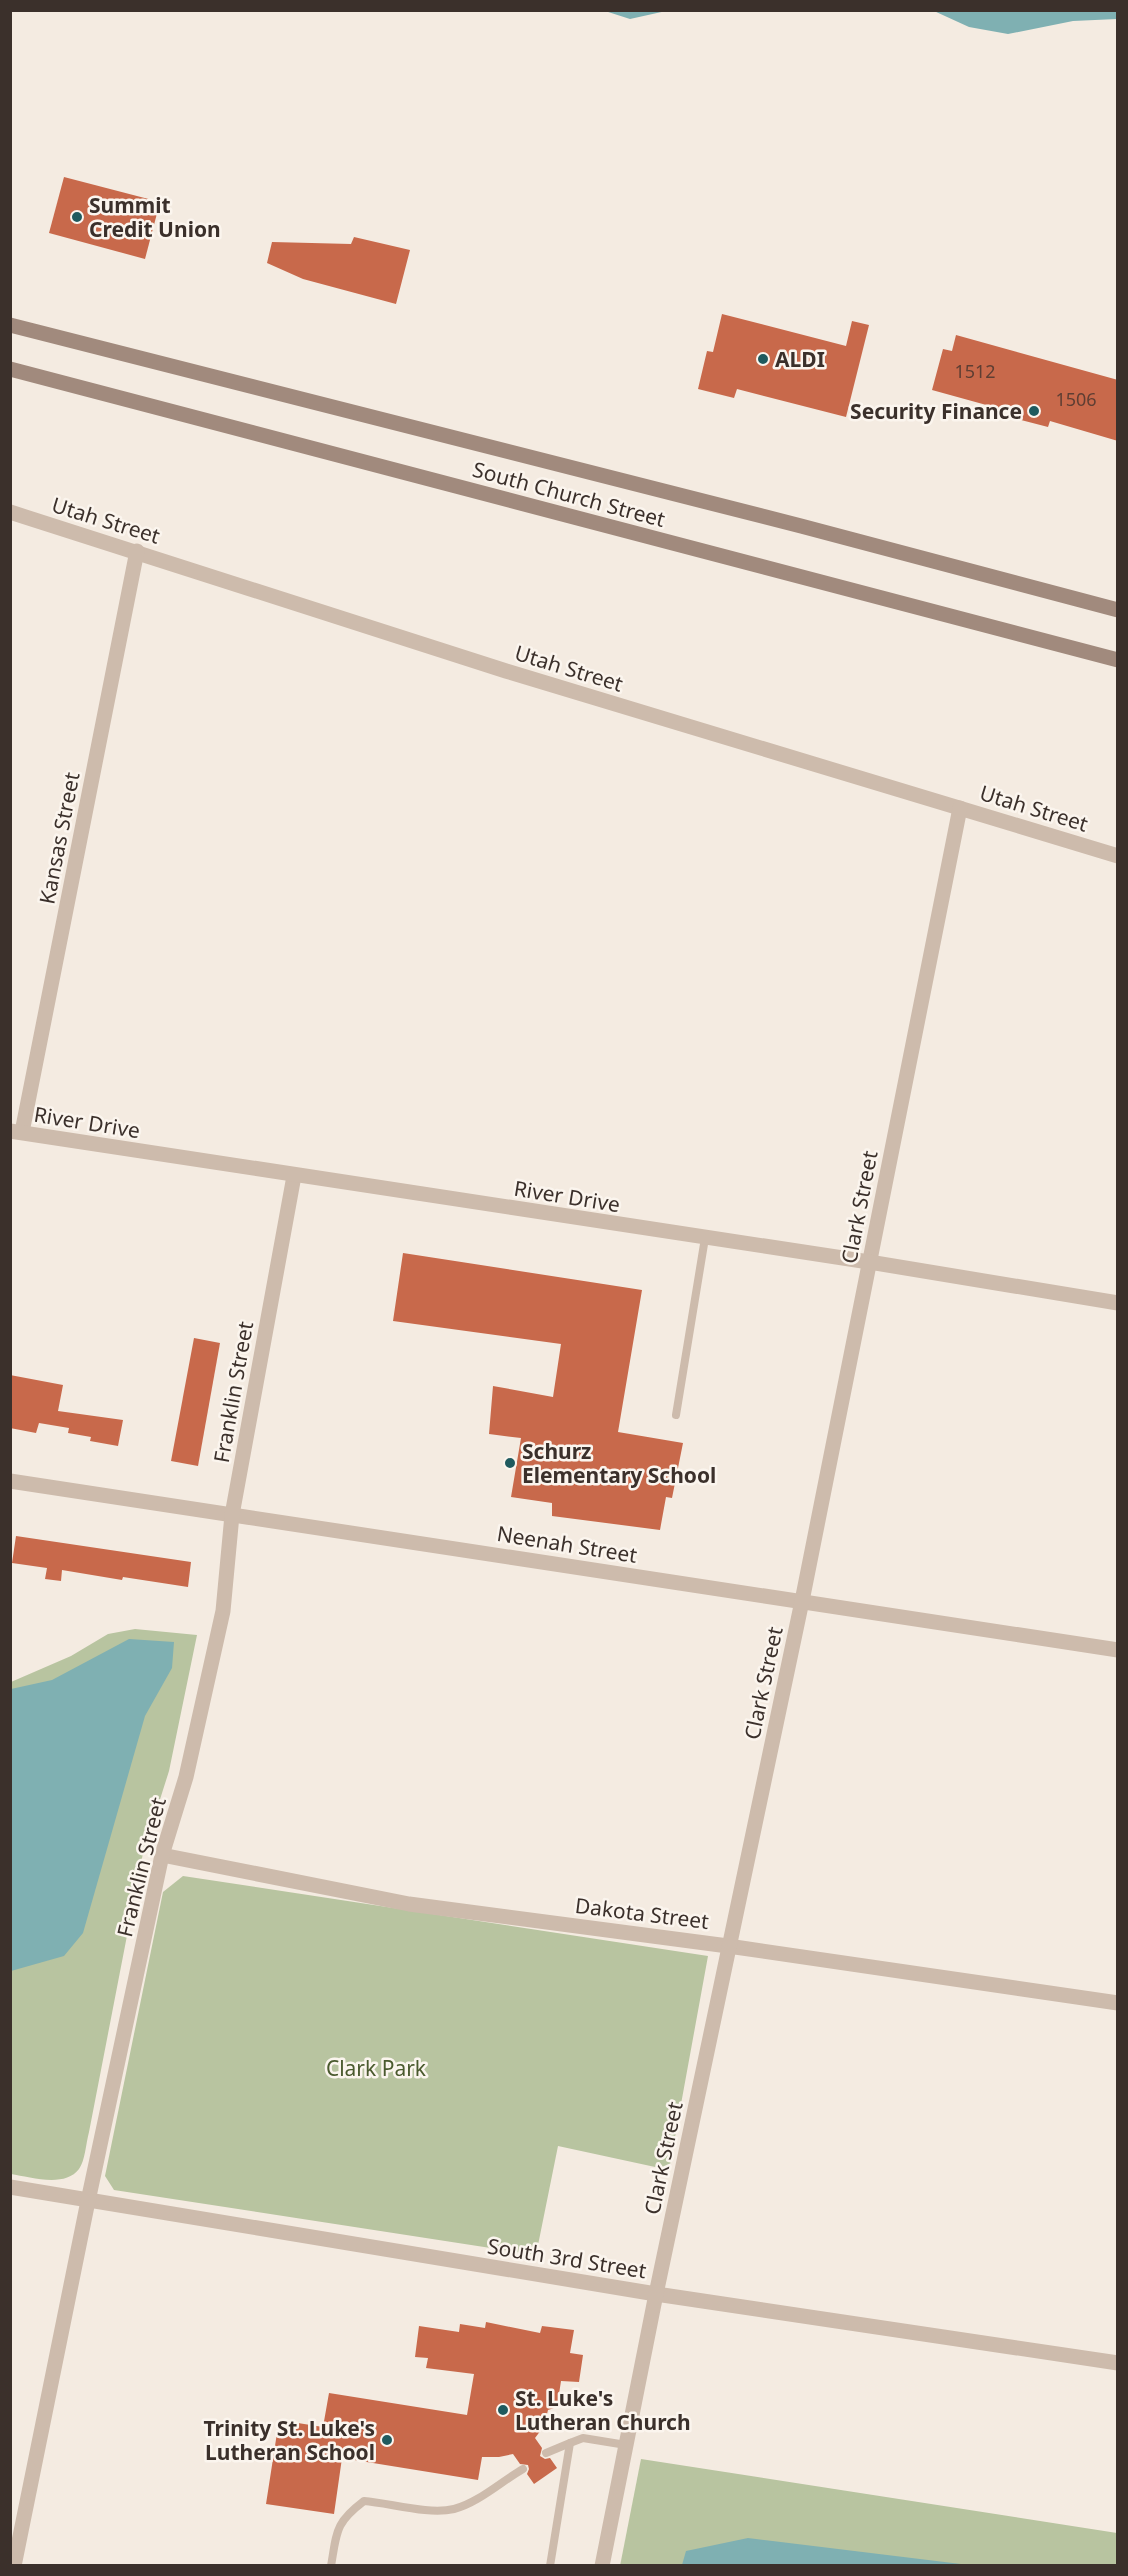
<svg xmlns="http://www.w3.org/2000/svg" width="1128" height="2576" font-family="'Noto Sans',sans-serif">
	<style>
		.green { fill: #b8c4a0 }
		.water { fill: #7fb0b2 }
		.building { fill: #c8694b }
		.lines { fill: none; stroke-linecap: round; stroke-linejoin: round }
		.service { stroke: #cdbbac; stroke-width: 8 }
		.minor { stroke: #cdbbac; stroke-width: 15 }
		.tertiary { stroke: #cdbbac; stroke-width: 15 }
		.secondary { stroke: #a18a7d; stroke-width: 15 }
		.poi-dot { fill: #1f5a5e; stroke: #fbf5ee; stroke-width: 2 }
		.labels { text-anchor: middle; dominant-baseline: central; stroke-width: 5; stroke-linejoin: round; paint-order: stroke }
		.number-label { font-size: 18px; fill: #5e3e33 }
		.poi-label { font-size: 21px; font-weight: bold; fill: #3b302b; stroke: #fbf5ee; text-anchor: start }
		.street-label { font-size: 21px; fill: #3b302b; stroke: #fbf5ee }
		.park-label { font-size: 21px; fill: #4a5a2e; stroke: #fbf5ee }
	</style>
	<rect width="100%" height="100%" fill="#f4ebe1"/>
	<g class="green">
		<path d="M135,1629L197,1635L169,1771L143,1853L89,2132C86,2143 85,2161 79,2169C65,2188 30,2177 11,2174V1682L71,1656L108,1634Z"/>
		<path d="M183,1876L708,1956L669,2170L558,2146L536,2255L114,2190L105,2176L163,1892Z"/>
		<path d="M641,2459L1117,2533V2565L620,2566Z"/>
	</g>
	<g class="water">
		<path d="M1117,10V19L1073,21L1008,34L969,27L934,11Z"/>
		<path d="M605,11V10L666,11L630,19Z"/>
		<path d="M129,1639L174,1642L172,1668L145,1716L83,1933L64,1956L11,1971V1689L52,1680Z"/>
		<path d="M748,2538L969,2565H682L686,2551Z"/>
	</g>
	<g class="building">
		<path d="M64,177L160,202L145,259L49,233Z"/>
		<path d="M354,237L410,250L396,304L303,279L267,263L272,242L351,244Z"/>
		<path d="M722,314L846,346L852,321L869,325L846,417L737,389L734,398L698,389L707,351L713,352Z"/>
		<path d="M956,335L1118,380V441L1050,421L1048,427L1021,420L1023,415L932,390L943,349L952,351Z"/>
		<path d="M403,1253L642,1290L618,1432L683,1443L672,1498L666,1497L660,1530L552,1516V1503L511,1497L521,1438L489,1434L493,1386L553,1397L561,1344L393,1321Z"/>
		<path d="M194,1338L220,1343L198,1466L171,1461Z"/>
		<path d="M10,1375L63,1385L58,1411L123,1420L118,1446L90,1441L91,1437L68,1433L69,1428L39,1423L36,1433L10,1428Z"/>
		<path d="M16,1536L191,1562L188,1587L123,1577L122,1580L62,1570L61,1581L45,1579L47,1568L12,1563Z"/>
		<path d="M486,2322L540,2333L542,2326L574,2330L570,2353L583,2355L579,2382L561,2381L557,2407L548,2410L544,2426L535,2438L542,2448L540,2456L545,2459L550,2458L557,2468L534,2484L527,2474L529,2469L528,2465L520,2464L513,2454L499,2457H482L478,2480L342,2458L334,2514L266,2504L279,2420L323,2427L329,2393L467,2415L474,2374L426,2368L428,2358L415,2357L419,2326L459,2332L460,2324L485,2328Z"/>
	</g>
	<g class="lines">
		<g class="service">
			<path d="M676,1415L705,1238"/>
			<path d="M546,2453L570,2443"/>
			<path d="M331,2566C337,2531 335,2523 364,2501C390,2503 428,2515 454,2509C478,2503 502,2481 523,2469"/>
			<path d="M550,2566L570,2443L583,2438L626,2445"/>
		</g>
		<g class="minor">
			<path d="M10,512L506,671L1118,856"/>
			<path d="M22,1132L137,551"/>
			<path d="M10,1481L1118,1650"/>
			<path d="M162,1855L409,1904L728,1946L1118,2003"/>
			<path d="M10,2187L656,2294L1118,2363"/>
			<path d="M14,2566L88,2201L162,1855L186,1777L223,1611L232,1515L294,1176"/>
			<path d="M602,2566L656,2294L802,1601L960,808"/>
		</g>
		<path class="tertiary" d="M10,1131L869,1262L1118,1303"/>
		<g class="secondary">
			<path d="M10,325L801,526L1118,610"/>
			<path d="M10,369L1118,660"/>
		</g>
	</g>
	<g class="poi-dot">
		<circle cx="77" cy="217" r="6"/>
		<circle cx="763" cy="359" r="6"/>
		<circle cx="1034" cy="411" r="6"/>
		<circle cx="510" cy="1463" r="6"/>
		<circle cx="503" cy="2410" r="6"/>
		<circle cx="387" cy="2440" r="6"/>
	</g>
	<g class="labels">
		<g class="number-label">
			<text x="975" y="371">1512</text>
			<text x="1076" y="399">1506</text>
		</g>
		<g class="poi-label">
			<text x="89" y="205">Summit<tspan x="89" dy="24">Credit Union</tspan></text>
			<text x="775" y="359">ALDI</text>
			<text x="1022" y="411" text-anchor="end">Security Finance</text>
			<text x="522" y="1451">Schurz<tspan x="522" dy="24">Elementary School</tspan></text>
			<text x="515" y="2398">St. Luke's<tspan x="515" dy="24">Lutheran Church</tspan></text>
			<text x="375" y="2428" text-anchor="end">Trinity St. Luke's<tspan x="375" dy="24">Lutheran School</tspan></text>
		</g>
		<g class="street-label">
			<text transform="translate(569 494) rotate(15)">South Church Street</text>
			<text transform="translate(106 520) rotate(17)">Utah Street</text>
			<text transform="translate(569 668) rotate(17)">Utah Street</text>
			<text transform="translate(1034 808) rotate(17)">Utah Street</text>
			<text transform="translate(59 838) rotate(-79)">Kansas Street</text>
			<text transform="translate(87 1122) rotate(9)">River Drive</text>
			<text transform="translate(567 1196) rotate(9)">River Drive</text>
			<text transform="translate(859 1207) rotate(-79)">Clark Street</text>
			<text transform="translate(233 1392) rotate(-80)">Franklin Street</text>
			<text transform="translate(567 1544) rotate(9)">Neenah Street</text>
			<text transform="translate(763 1683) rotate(-78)">Clark Street</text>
			<text transform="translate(141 1867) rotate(-76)">Franklin Street</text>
			<text transform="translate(642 1913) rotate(7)">Dakota Street</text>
			<text transform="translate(663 2158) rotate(-78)">Clark Street</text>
			<text transform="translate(567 2258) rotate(9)">South 3rd Street</text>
		</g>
		<g class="park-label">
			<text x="376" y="2068">Clark Park</text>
		</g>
	</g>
	<rect width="1128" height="2576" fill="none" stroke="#3b302b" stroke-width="24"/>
</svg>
